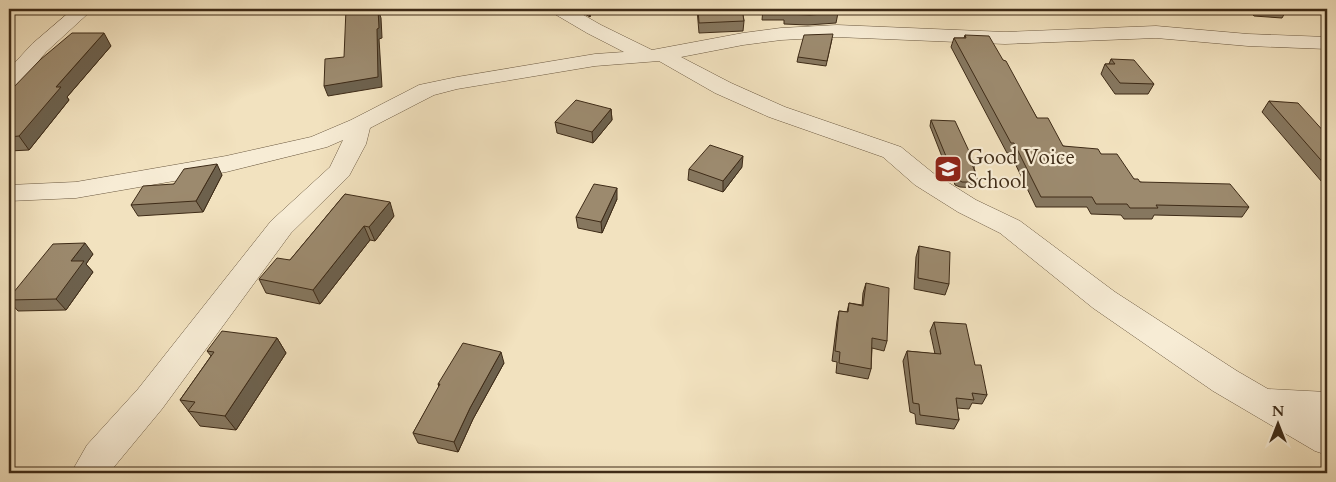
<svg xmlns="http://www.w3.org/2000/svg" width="1336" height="482" font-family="Cardo,serif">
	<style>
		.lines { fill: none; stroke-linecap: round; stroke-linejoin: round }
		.minor-casing { stroke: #6b5941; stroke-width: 1 }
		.minor { fill: #f7ecd5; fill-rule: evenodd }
		.wall { fill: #86775f; stroke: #3e2b17 }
		.shaded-wall { fill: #6d614d; stroke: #3e2b17 }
		.building { fill: #9c8a6e; stroke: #3e2b17 }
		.labels { text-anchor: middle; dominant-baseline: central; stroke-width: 4.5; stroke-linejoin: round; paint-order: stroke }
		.poi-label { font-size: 21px; fill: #3e2b17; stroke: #f7ecd5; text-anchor: start }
	</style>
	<rect width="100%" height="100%" fill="#f2e2bf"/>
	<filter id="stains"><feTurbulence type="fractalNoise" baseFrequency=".004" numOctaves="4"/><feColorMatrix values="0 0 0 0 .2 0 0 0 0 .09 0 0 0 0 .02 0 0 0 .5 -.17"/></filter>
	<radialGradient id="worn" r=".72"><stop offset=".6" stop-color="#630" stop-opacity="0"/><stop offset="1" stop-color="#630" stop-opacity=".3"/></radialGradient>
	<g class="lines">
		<defs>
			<g id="minor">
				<path d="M73,9H93L46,52L17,87L9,88V69L32,44Z"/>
				<path d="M551,9H573L601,25L652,50L743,33L781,28L837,25L1005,32L1156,26L1248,34L1327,37V49L1248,46L1156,38L1005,44L837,37L781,40L743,45L681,57L731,83L785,107L901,147L933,173L976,200L1020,221L1115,292L1237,371L1268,389L1327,392V420H1324L1327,422V455L1315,451L1213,391L1093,308L1000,233L958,212L915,185L883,157L769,117L715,93L659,61L595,66L457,89L434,95L370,128L366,144L349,176L291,233L162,409L109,473H71L87,445L138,389L271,221L330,167L343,140L327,147L226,172L76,198L9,201V185L76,182L226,156L311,137L351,120L419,85L457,77L595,54L624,52L587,33L553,13Z"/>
			</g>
		</defs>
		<use href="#minor" class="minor-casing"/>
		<use href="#minor" class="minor"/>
	</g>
	<g class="wall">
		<path d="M576,9H629L590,13V17Z"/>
		<path d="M697,9H742L744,21L743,31L699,33Z"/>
		<path d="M763,9L838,13L836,23L808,25L784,24V20H762Z"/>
		<path d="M1247,9H1283L1286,11L1282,18L1254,16Z"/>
		<path d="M1325,9H1327V24L1325,23Z"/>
		<path d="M965,35L1003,60L1037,118L1063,146L1101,154L1134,179L1140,182L1249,207L1242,217L1154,215L1152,219H1124L1121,215L1091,214L1087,207H1036L1010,153H1007L951,47L954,38H964Z"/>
		<path d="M832,39L826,66L797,62L798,57Z"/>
		<path d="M111,46L67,97L69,100L29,150L9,151V90H11Z"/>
		<path d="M1111,59L1154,84L1148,94H1115L1101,74L1105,64H1109Z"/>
		<path d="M1269,101L1327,135V182H1322L1262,112Z"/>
		<path d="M611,109L612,120L593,143L557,133L555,122Z"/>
		<path d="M931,120L975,164L974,168L979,182L977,188L960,187L955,185L949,167H946L930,126Z"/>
		<path d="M742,167L723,192L688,180L689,169Z"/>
		<path d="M222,175L203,212L138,216L131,205L174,184Z"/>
		<path d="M345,194L394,216L375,241L370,240L320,304L266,293L259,279L290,260Z"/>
		<path d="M617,199L602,233L578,228L576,217Z"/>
		<path d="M919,246L949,284L945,295L914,289L916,257Z"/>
		<path d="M93,254L86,264L93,272L66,310L18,311L9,301V298Z"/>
		<path d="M866,283L887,341L884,351L872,348L871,369L868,379L836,373L837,362L832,361L837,321L839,311L847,312L849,303L862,305L863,293Z"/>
		<path d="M934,322L975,365L987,395L982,404L972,403L969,409L957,408L959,420L954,429L916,424L915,414L910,412L903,361L907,351L935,354L930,331Z"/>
		<path d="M277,338L286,353L236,430L200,426L180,400L211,356L207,351Z"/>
		<path d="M504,363L473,419L458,452L418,443L413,433L439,387L438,384Z"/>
	</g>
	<g class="shaded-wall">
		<path d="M378,9L381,18L382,38L379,39L382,87L328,96L324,86L377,29Z"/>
		<path d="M589,9H629L590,13V17Z"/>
		<path d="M104,33L111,46L67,97L69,100L29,150L19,136L56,87Z"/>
		<path d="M611,109L612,120L593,143L592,132Z"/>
		<path d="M743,156L742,167L723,192V181Z"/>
		<path d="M217,164L222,175L203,212L196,201Z"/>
		<path d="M617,188V199L602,233L601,222Z"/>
		<path d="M390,202L394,216L375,241L369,227Z"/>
		<path d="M364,226L370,240L320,304L313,290Z"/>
		<path d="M85,243L93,254L86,264L93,272L66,310L56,299L71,261Z"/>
		<path d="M277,338L286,353L236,430L225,416Z"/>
		<path d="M501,352L504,363L473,419L458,452L454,442L470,408Z"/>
	</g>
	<g class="building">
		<path d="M346,9H378L379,28L377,29L378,77L324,86L325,59L344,57Z"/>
		<path d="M698,9H742L744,21L699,23Z"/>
		<path d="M763,9H838V13L810,15L785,14V10H763Z"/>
		<path d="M1257,9H1283L1286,11L1258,10Z"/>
		<path d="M72,33H104L56,87H61L19,136L9,137V90H11L41,59Z"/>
		<path d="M833,34L827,61L798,57L804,35Z"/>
		<path d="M965,35L989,36L1003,60L1006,61L1037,118H1048L1063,146L1098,149L1101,154H1117L1134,179H1138L1140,182L1230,184L1249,207L1156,205L1158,208H1130L1127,204H1096L1092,197H1041L1014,143H1011L954,38H966Z"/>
		<path d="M1111,59L1134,60L1154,84L1120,83L1105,64H1115Z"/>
		<path d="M576,100L611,109L592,132L555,122Z"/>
		<path d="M1269,101L1298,103L1327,135V167Z"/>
		<path d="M931,120L955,121L975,164H972L979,182H962L957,179L951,161H948Z"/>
		<path d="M710,145L743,156L723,181L689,169Z"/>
		<path d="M217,164L196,201L131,205L143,186L174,184L184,169Z"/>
		<path d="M594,184L617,188L601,222L576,217Z"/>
		<path d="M345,194L390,202L369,227L364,226L313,290L259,279L277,258L290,260Z"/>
		<path d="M85,243L71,261H84L56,299L9,300V298L53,244Z"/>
		<path d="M919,246L950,252L949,284L918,278Z"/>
		<path d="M866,283L889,288L887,341L872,338L871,369L839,363L840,352L835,351L839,311L848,312L849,303L863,306Z"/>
		<path d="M934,322L966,324L975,365H981L987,395L972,393L974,400L956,398L959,420L920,415L919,404L913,403L907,351L941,354Z"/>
		<path d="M222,331L277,338L225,416L188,411L195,402L180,400L214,352L207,351Z"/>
		<path d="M463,343L501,352L470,408L454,442L413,433L440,384H438Z"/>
	</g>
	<defs>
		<symbol id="school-square" viewBox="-11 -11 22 22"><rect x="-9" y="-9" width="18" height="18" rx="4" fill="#8f2418" stroke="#f7ecd5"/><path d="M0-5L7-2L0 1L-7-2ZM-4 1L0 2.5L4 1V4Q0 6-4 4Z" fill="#fff"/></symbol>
	</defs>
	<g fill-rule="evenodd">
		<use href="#school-square" x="932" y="153" width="32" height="32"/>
	</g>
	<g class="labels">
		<g class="poi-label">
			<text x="967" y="157">Good Voice<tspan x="967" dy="24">School</tspan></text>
		</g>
	</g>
	<rect width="1336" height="482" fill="none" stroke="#f2e2bf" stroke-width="30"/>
	<rect x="10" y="10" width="1316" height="462" fill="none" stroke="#3e2b17" stroke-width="2.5"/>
	<rect x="15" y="15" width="1306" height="452" fill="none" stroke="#3e2b17"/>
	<g transform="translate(1278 424)" stroke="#f7ecd5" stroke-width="4" paint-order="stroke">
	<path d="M0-4L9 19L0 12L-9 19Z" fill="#3e2b17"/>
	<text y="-8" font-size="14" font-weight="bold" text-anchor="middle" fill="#3e2b17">N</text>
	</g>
	<rect width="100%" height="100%" filter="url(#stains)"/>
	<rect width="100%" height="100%" fill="url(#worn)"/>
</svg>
